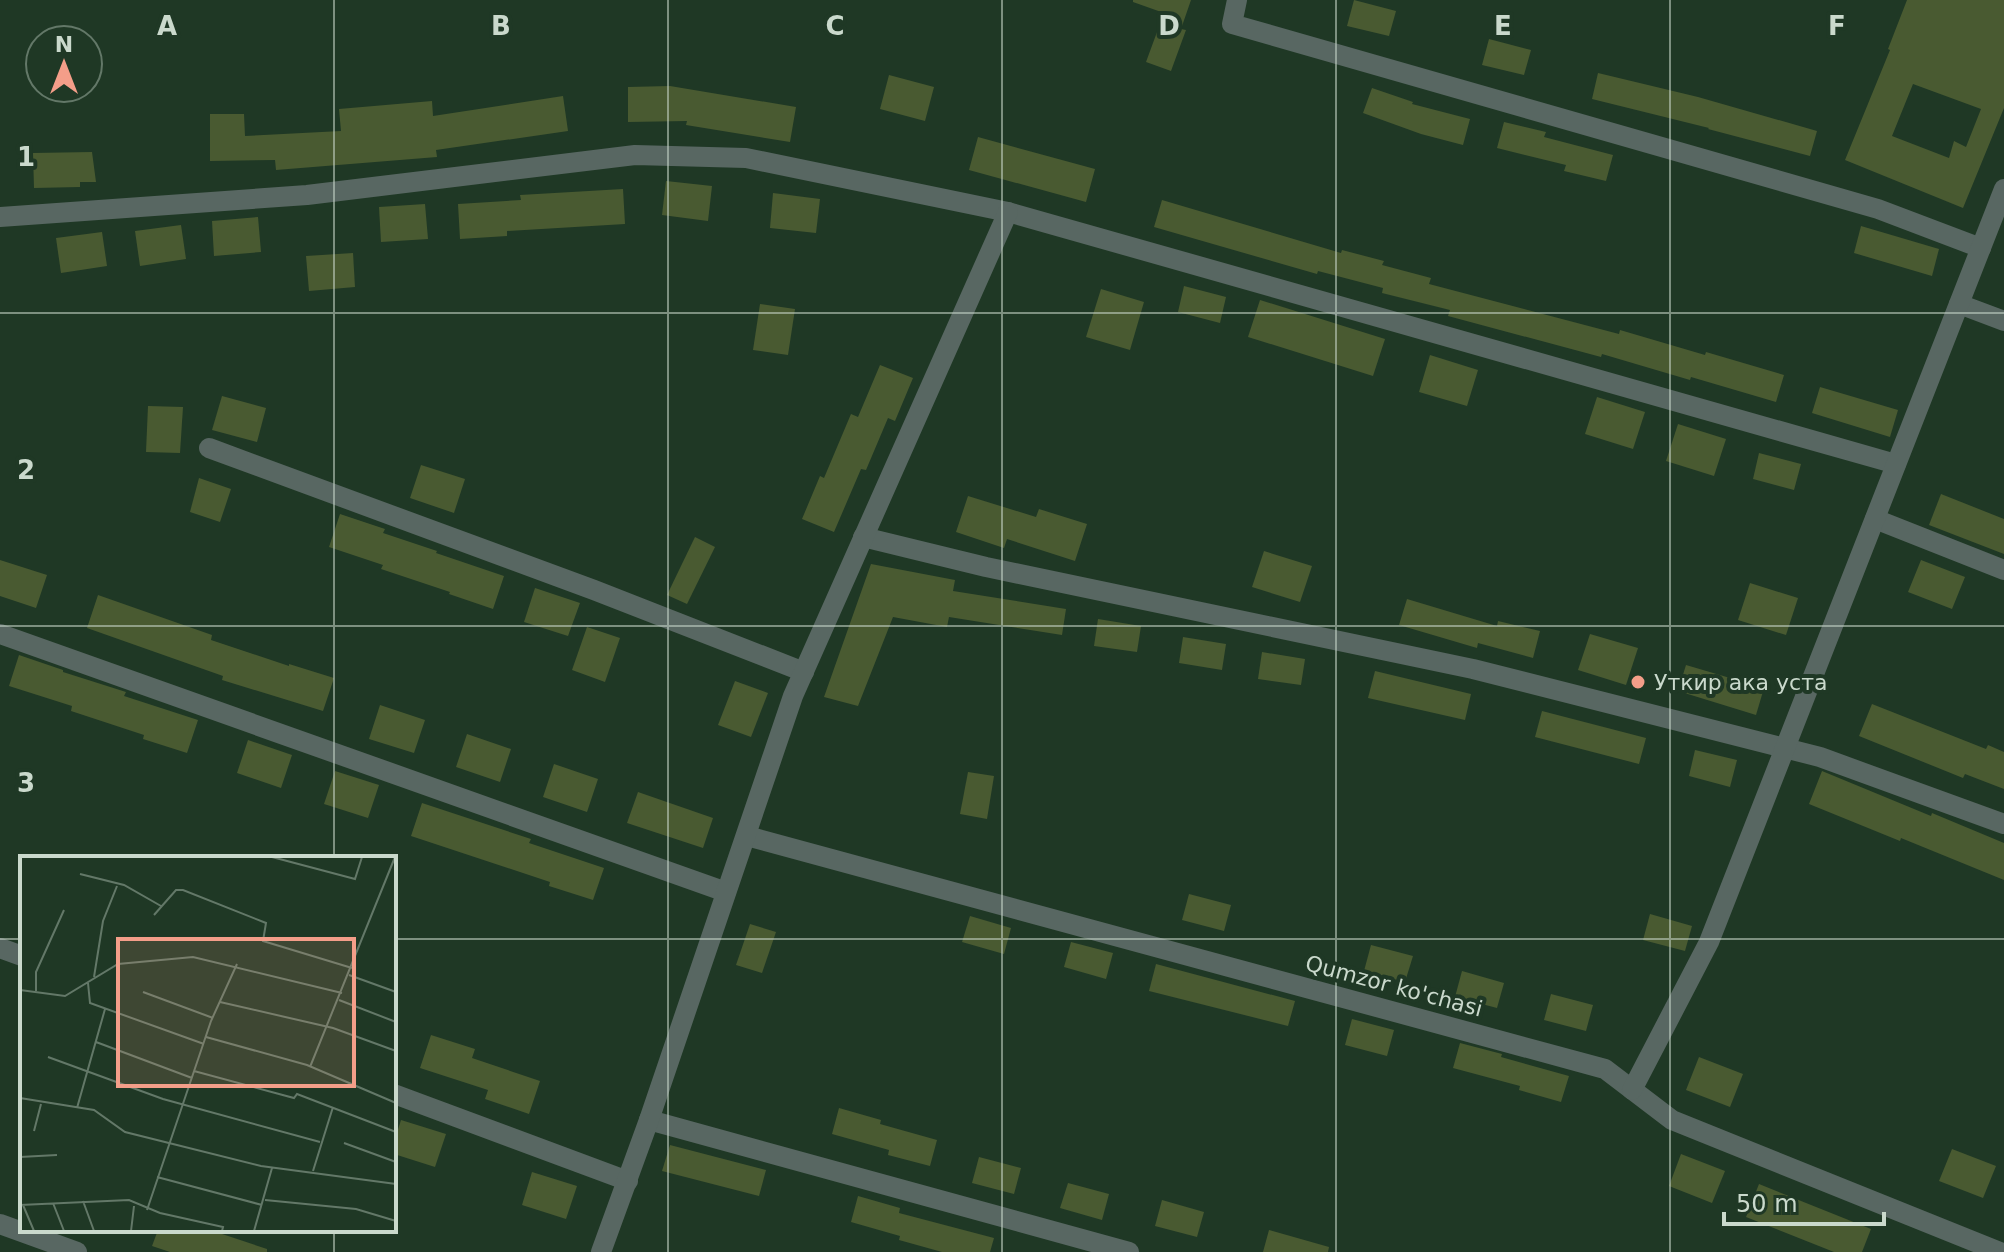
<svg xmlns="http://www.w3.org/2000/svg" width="2004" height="1252" font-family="'DejaVu Sans',sans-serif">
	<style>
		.building { fill: #495a31; fill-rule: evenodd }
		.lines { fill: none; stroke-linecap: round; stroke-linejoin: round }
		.minor { stroke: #586762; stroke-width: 20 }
		.grid { fill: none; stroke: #cad9cc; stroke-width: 2; stroke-opacity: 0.55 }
		.poi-dot { fill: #f49e89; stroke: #1f3825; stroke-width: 3 }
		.labels { text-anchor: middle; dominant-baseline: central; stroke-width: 8; stroke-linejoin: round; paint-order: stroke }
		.poi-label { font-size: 22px; fill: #cad9cc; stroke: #1f3825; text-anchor: start }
		.street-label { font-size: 22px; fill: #cad9cc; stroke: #1f3825 }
		.inset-road { fill: none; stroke: #637868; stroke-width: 2 }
		.view { fill: #f49e89; fill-opacity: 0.15; stroke: #f49e89; stroke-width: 4 }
		.inset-edge { fill: none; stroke: #cad9cc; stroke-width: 4 }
		.grid-label { font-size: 26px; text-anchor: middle; font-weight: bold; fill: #cad9cc; stroke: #1f3825; stroke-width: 8; stroke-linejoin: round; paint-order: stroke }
	</style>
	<rect width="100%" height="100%" fill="#1f3825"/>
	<g class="building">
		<path d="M1133,0H1191L1181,29L1186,30L1171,71L1146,62L1164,13L1133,2Z"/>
		<path d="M1354,0L1396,11L1389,36L1347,26Z"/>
		<path d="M1907,0H2004V108L1963,208L1845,160L1890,50L1888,49ZM1913,84L1981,109L1966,147L1954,141L1949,158L1892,136Z"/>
		<path d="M1489,39L1531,50L1524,75L1482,65Z"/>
		<path d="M1598,73L1698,97L1817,131L1810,156L1708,129L1709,128L1592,99Z"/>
		<path d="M889,75L934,87L925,121L880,109Z"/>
		<path d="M670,86L796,107L790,142L686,125L687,121L628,122V87Z"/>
		<path d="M1372,88L1413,102L1412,104L1470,119L1463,145L1421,134L1363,113Z"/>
		<path d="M563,96L568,131L436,150L437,157L276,170L275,160L210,161V114H244L245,136L341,131L339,109L432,101L433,116Z"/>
		<path d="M1504,122L1546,132L1544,137L1613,155L1606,181L1564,171L1566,165L1497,148Z"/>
		<path d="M978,137L1095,169L1086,202L969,170Z"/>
		<path d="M92,152L96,182H80V187L34,188L33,153Z"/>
		<path d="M666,181L712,186L708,221L662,215Z"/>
		<path d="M623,189L625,224L507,231V236L460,239L458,204L521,200L520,195Z"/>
		<path d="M773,193L820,199L816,233L770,228Z"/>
		<path d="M1162,200L1341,253L1342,250L1384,261L1382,265L1431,278L1429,284L1619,334L1620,330L1705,355L1706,352L1784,375L1776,402L1691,377L1690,380L1602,354L1601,357L1448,316L1450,310L1382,293L1383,288L1318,271L1317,274L1154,227Z"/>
		<path d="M425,204L428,239L381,242L379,207Z"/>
		<path d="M258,217L261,252L214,256L212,221Z"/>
		<path d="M181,225L186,259L140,266L135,231Z"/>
		<path d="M1861,226L1939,249L1932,276L1854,253Z"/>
		<path d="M102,232L107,266L61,273L56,238Z"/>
		<path d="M353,253L355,287L309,291L306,256Z"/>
		<path d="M1184,286L1226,297L1220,323L1178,312Z"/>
		<path d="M1101,289L1144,302L1130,350L1086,337Z"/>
		<path d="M1260,300L1385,339L1373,376L1248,337Z"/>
		<path d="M760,304L795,309L788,355L753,350Z"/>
		<path d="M1430,355L1478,370L1467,406L1419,392Z"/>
		<path d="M880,365L913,378L895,421L888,418L866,470L861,469L834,532L802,519L820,476L824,478L851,414L858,417Z"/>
		<path d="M1820,387L1898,410L1890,437L1812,413Z"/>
		<path d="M222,396L266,408L257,442L212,430Z"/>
		<path d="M1597,397L1645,412L1633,449L1585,434Z"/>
		<path d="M148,406L183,407L180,453L146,452Z"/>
		<path d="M1678,424L1726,439L1714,476L1666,461Z"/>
		<path d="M1759,453L1801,464L1794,490L1753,479Z"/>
		<path d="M421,465L465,479L454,513L410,498Z"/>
		<path d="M199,478L231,489L220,522L190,512Z"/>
		<path d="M1941,494L2004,519V554L1929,525Z"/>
		<path d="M968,496L1036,517L1039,509L1087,524L1075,561L1007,539L1004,548L956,532Z"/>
		<path d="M340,514L385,529L383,533L437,551L436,553L504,576L493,609L449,594L450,592L381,569L383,565L329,547Z"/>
		<path d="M695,537L715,547L687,604L667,595Z"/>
		<path d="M1264,551L1312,566L1300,602L1252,587Z"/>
		<path d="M0,560L47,575L36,608L0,596Z"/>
		<path d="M1921,560L1965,577L1952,609L1908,592Z"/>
		<path d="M871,564L955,580L953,591L1066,609L1062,635L949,617L947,627L893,617L858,706L824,697Z"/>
		<path d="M1750,583L1798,598L1786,635L1738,620Z"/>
		<path d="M535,588L580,603L568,636L524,622Z"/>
		<path d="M98,595L212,635L211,640L289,666V664L334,678L323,711L222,680L223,676L87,628Z"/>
		<path d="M1407,599L1497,626L1498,621L1540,631L1533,658L1478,643L1477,648L1399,625Z"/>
		<path d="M1098,619L1141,626L1137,652L1094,646Z"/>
		<path d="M587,627L620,638L605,682L572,670Z"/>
		<path d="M1590,634L1638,648L1626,685L1578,670Z"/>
		<path d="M1183,637L1226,644L1222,670L1179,663Z"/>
		<path d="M1262,652L1305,659L1301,685L1258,679Z"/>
		<path d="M19,655L63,670V672L126,692L124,696L198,720L187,753L143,739L144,735L71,711L72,706L9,686Z"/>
		<path d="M1686,665L1764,688L1756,715L1678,691Z"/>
		<path d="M1375,671L1471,694L1465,720L1368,698Z"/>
		<path d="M735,681L768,693L751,737L718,725Z"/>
		<path d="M1872,704L1986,749L1988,745L2004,752V789L1965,774L1963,778L1859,736Z"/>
		<path d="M380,705L425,720L414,753L369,739Z"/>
		<path d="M1542,711L1646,738L1639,764L1535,737Z"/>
		<path d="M467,734L511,749L500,782L456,767Z"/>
		<path d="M248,740L292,755L281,788L237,773Z"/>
		<path d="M1695,750L1737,760L1730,787L1689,776Z"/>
		<path d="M554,764L598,779L587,812L543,797Z"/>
		<path d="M335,771L379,785L368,818L324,804Z"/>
		<path d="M1822,771L1931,816L1932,813L2004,843V880L1901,838L1900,841L1809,804Z"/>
		<path d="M968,772L994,776L987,819L960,814Z"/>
		<path d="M638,792L713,818L703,848L627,823Z"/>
		<path d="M422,803L531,839L529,843L604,868L593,900L549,886L550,882L411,836Z"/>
		<path d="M1189,894L1231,905L1224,931L1182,920Z"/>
		<path d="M1650,914L1692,926L1685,951L1643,940Z"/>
		<path d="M970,916L1011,928L1004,954L962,942Z"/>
		<path d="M750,924L776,932L762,973L736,965Z"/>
		<path d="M1071,942L1113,953L1106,979L1064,967Z"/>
		<path d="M1371,945L1413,956L1405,982L1364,971Z"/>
		<path d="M1156,964L1295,1001L1288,1026L1149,991Z"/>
		<path d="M1462,971L1504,983L1497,1008L1455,997Z"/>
		<path d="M1551,994L1593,1005L1586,1031L1544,1020Z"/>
		<path d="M1352,1019L1394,1030L1387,1056L1345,1045Z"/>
		<path d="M431,1035L475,1049L472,1058L540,1081L529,1114L485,1099L488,1090L420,1068Z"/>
		<path d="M1460,1043L1502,1054L1501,1057L1569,1076L1561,1102L1519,1090L1520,1086L1453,1068Z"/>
		<path d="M1699,1057L1743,1074L1730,1107L1686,1090Z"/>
		<path d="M839,1108L881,1120L880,1124L937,1140L930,1166L888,1155L889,1150L832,1134Z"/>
		<path d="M401,1120L446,1134L435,1167L394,1154V1142Z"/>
		<path d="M670,1145L766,1170L759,1196L662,1171Z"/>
		<path d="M1952,1149L1996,1166L1983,1198L1939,1181Z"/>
		<path d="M1681,1154L1725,1171L1712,1203L1669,1186Z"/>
		<path d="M979,1157L1021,1168L1014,1194L972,1183Z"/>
		<path d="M532,1172L577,1186L566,1219L522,1205Z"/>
		<path d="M1068,1183L1109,1194L1102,1220L1060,1208Z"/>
		<path d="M1759,1184L1871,1229L1862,1252H1834L1746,1217Z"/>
		<path d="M858,1196L900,1208L899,1213L994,1238L990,1252H942L899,1240L900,1236L851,1222Z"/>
		<path d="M1162,1200L1204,1212L1197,1237L1155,1226Z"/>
		<path d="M158,1230H210L267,1249V1252H170L152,1246Z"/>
		<path d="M1269,1230L1329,1247L1328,1252H1263Z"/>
	</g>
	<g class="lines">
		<g class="minor">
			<path d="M1237,0L1232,24L1878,209L1981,248"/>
			<path d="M0,217L307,195L635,155L746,158L1008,212L1896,464"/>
			<path d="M1959,304L2004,321"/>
			<path d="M209,448L594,590L804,672"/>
			<path d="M1875,519L2004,570"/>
			<path d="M863,537L986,567L1473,669L1820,757L2004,824"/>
			<path d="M0,634L726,892"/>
			<path d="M747,836L1605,1069L1672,1120L2000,1252"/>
			<path d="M0,948L22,956"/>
			<path d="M1632,1090L1709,942L2004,189"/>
			<path d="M394,1094L628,1181"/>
			<path d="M649,1120L1129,1252"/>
			<path d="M0,1224L77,1252"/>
			<path d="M601,1252L649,1120L793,696L1008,212"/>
		</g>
	</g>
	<path class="grid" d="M334,0V858M668,0V1252M1002,0V1252M1336,0V1252M1670,0V1252M0,313H2004M0,626H2004M0,939H22M394,939H2004M334,1230V1252"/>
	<circle class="poi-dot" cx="1638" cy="682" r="8"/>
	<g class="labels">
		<g class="poi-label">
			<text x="1654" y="682">Уткир ака уста</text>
		</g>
		<g class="street-label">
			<text transform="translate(1394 986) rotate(15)">Qumzor ko'chasi</text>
		</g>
	</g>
	<g transform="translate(20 856)">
		<rect width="376" height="376" fill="#1f3825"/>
		<path class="inset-road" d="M252,1L335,23L342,1M60,18L104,29L141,50M134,59L156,34H163L246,67L243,85L332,112M329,119L376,136M74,121L83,65L97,30M68,127L70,147L184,188M0,134L45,140L98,108L173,101L322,137M16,135V116L44,54M123,136L193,162M319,144L376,166M200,146L313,172L376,195M186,181L287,209L376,247M76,186L172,222M28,201L143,243L300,286M290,211L375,1M174,215L274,242L277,238L376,276M0,242L74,254L105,276L241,310L376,328M57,252L85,153M14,275L21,248M324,287L376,306M0,301L37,299M293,315L313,251M137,321L242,349M245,344L336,353L376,365M63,345L74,375M33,347L44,375M0,349L109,344L140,357L203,371L202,375M3,349L14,375M127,354L191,165L217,108M111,375L114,350M234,375L252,312"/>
		<path class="view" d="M98,83H334V230H98Z"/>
		<rect width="376" height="376" class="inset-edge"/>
	</g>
	<g class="grid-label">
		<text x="167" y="35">A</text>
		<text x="501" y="35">B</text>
		<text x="835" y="35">C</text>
		<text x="1169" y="35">D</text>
		<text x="1503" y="35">E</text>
		<text x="1837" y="35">F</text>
		<text x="26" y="166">1</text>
		<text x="26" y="479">2</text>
		<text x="26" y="792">3</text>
	</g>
	<g transform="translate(64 64)"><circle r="38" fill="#1f3825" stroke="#637868" stroke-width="2"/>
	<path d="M0-6L14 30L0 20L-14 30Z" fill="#f49e89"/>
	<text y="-12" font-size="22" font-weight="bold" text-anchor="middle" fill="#cad9cc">N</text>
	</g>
	<path d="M1724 1212v12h160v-12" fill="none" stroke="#cad9cc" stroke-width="4"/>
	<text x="1736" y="1212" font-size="24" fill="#cad9cc" stroke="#1f3825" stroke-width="6" paint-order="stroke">50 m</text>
</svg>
